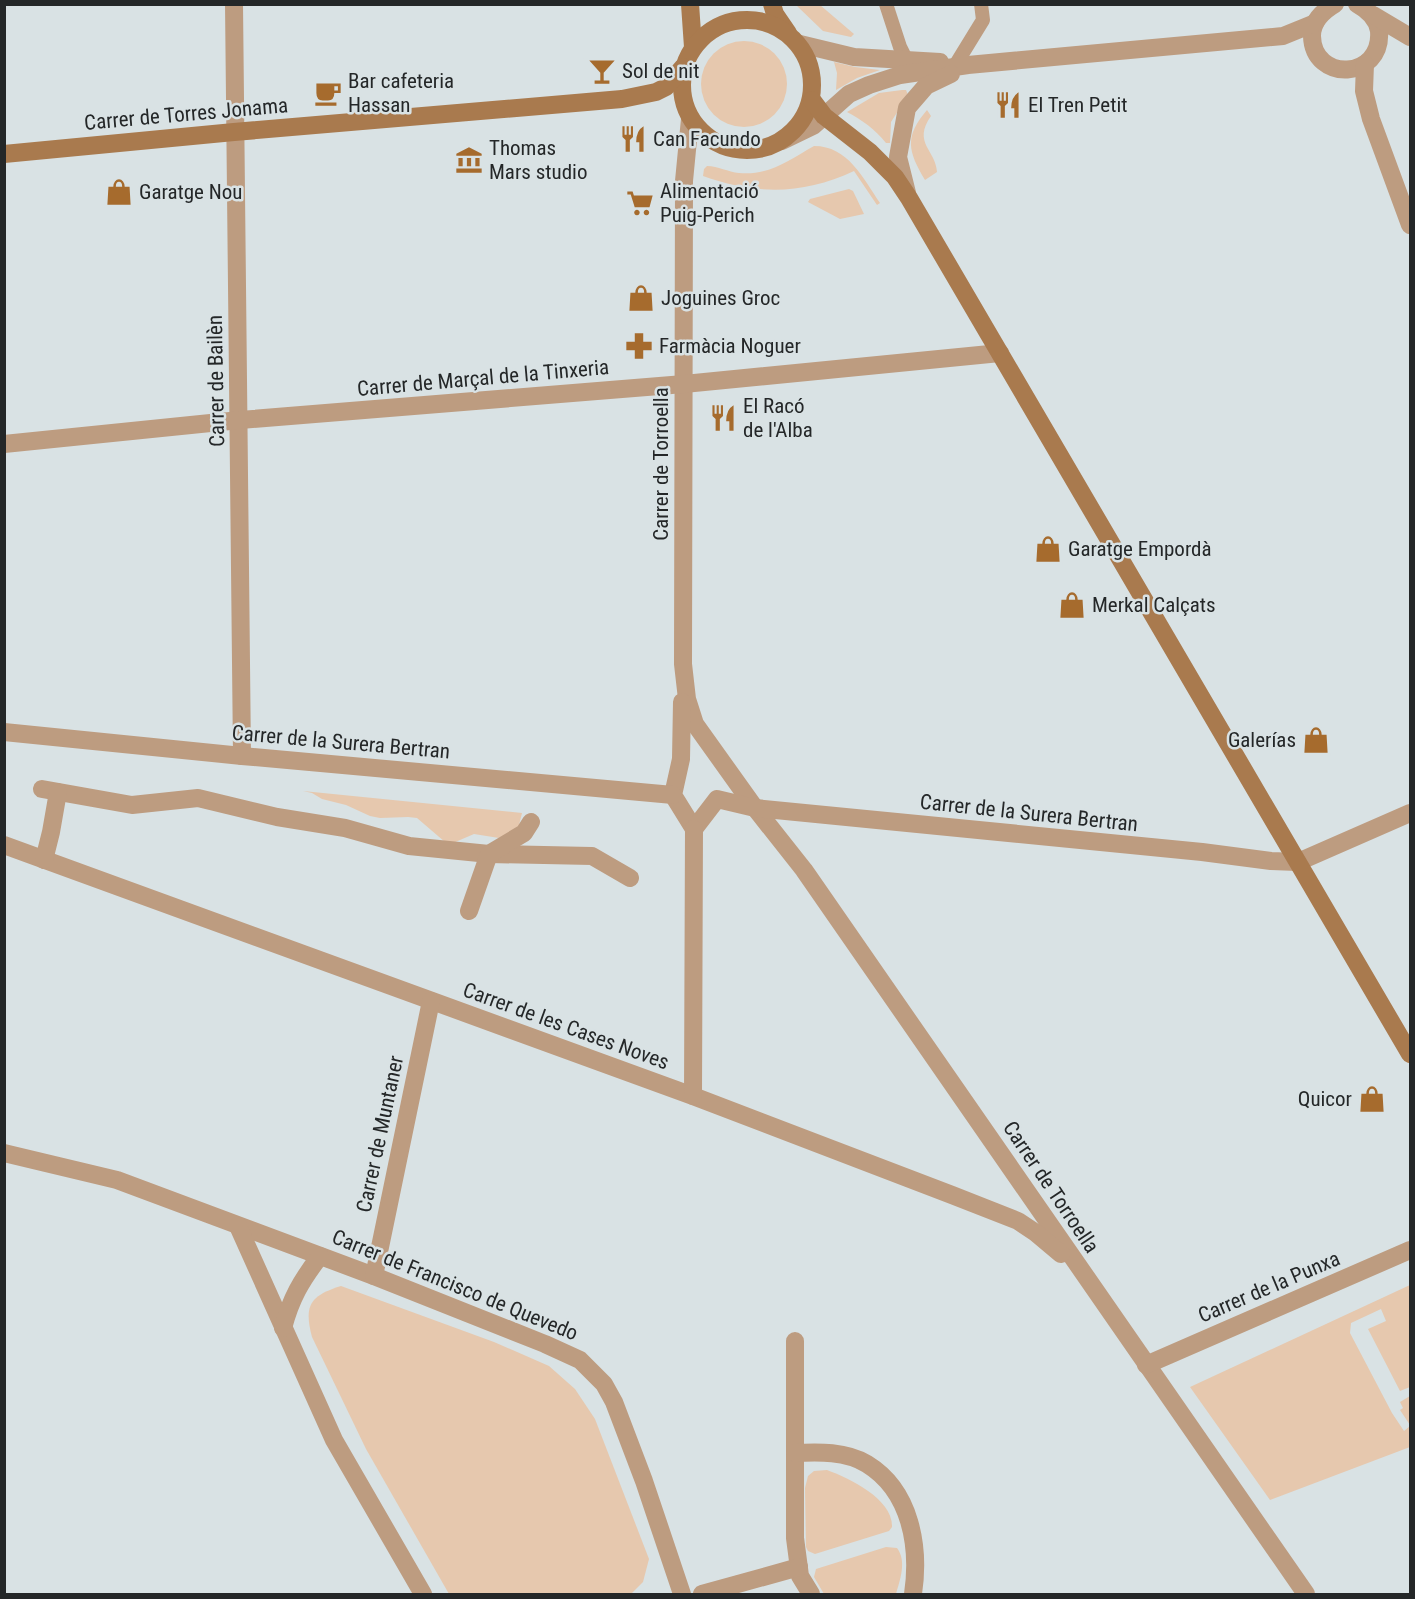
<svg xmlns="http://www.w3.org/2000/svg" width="1415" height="1599" font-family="'Roboto Condensed',sans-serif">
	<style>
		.green { fill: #e6c8ae }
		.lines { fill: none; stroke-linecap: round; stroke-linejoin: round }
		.lane { stroke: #bd9c80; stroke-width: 14 }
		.street { stroke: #bd9c80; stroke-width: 18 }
		.secondary { stroke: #a97a4e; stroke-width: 18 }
		.labels { text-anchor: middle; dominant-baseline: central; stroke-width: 5; stroke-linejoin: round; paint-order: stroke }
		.poi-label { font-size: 21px; fill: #242728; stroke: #d9e2e4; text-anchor: start }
		.street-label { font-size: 21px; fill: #242728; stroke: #d9e2e4 }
	</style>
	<rect width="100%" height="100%" fill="#d9e2e4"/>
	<g class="green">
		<path d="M796,5H820L854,34L851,37L823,31Z"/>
		<circle cx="744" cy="84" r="43"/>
		<path d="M834,62L855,67L880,70L857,78L836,90L837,73Z"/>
		<path d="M902,90H906L908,95L891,122L890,143H886C875,129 862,120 847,112L879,93Z"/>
		<path d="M927,110L931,116C912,143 936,150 937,172L925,180C908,151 904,137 927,110Z"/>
		<path d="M814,146C848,146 863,178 880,203L877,205L854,171C803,195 756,195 703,176L704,169L707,166C718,166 728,172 739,173C769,176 789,160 814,146Z"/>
		<path d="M849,189L853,191L864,214L840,219L808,202L810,199Z"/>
		<path d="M303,791L522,813L518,829L499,838L474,834L453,843L445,842L417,818L408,817L380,818L370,816L346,805L322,799L312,793Z"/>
		<path d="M1410,1285V1387L1400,1391L1368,1329L1386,1321L1381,1309L1351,1323L1350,1333L1392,1413L1404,1431L1410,1426V1447L1270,1500L1190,1387Z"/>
		<path d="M341,1286L494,1342L549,1366L575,1389L595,1419L649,1559L643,1582L631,1594H449L366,1449L312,1337C304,1306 309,1296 341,1286Z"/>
		<path d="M1410,1396V1425L1400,1410L1403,1408L1400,1402Z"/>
		<path d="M827,1470C849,1478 893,1499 892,1527L889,1531L815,1554L808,1551L806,1547L805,1488L808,1476L814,1471Z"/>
		<path d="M886,1547L897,1548C907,1561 900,1580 896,1594H824L814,1577L816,1569Z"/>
	</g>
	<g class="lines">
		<g class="lane">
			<path d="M886,4L900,47L907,61"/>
			<path d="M956,64L983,20L981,4"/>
		</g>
		<g class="street">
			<path d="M234,4L242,756"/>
			<path d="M1335,4C1323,11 1312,21 1312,36C1313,83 1383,80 1379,31C1377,18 1368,10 1357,4"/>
			<path d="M1373,15L1410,37"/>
			<path d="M800,44L854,57L940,62"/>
			<path d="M1365,64L1364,91L1371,119L1410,225"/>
			<path d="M690,119L684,181L683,664L687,699L695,724L755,808L804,870L1306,1594"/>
			<path d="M782,141L813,126L849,94L869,85L900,75L968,65L1283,36L1315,23"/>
			<path d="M907,193L898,157L907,108L926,86L951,74"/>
			<path d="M4,444L240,420L684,384L1000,353"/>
			<path d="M682,702L681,759L673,795L694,829"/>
			<path d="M4,732L242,756L673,795"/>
			<path d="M42,789L132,805L198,798L277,817L345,828L409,846L489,854L592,856L630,878"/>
			<path d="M694,829L717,799L755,808L1202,852L1271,861L1298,862L1410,813"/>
			<path d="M4,845L693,1096L952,1195L1018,1221L1036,1233L1061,1254"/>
			<path d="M44,860L51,832L58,792"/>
			<path d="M469,911L489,854L524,833L531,822"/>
			<path d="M693,1096L694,829"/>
			<path d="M4,1153L117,1180L374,1276L545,1344L580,1360L604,1384L614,1402L644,1481L682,1594"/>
			<path d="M238,1226L334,1440L423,1594"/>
			<path d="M374,1276L431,1001"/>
			<path d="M283,1328C291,1298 301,1281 320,1256"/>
			<path d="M795,1341V1538L800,1576L811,1594"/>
			<path d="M1146,1365L1410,1250"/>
			<path d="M795,1453C819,1452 846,1451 867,1464C911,1491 920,1547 913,1594"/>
			<path d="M702,1594L799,1567"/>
		</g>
		<g class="secondary">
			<path d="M690,4L693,47"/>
			<path d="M772,4L775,14L788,33"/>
			<circle cx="747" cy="85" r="65"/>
			<path d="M812,100L824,116L870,152L895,177L909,198L1410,1054"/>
			<path d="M4,154L234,132L622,99L656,92L666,87L683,67"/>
		</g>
	</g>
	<defs>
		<symbol id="bar-bare" viewBox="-9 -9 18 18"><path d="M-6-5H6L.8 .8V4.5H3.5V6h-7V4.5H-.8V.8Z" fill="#a66b2d" stroke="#d9e2e4" stroke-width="2.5" paint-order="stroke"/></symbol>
		<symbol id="cafe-bare" viewBox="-9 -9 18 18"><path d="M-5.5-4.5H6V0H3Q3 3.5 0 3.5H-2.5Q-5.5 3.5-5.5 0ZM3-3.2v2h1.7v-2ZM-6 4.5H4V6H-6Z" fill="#a66b2d" stroke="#d9e2e4" stroke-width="2.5" paint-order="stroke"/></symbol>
		<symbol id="restaurant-bare" viewBox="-9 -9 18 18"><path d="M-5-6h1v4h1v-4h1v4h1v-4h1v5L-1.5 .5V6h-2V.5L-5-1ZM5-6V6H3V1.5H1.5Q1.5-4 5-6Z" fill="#a66b2d" stroke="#d9e2e4" stroke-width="2.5" paint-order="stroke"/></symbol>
		<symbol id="museum-bare" viewBox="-9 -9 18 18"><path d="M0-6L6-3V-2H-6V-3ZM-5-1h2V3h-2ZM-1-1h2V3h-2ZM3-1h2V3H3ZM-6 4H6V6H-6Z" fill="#a66b2d" stroke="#d9e2e4" stroke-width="2.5" paint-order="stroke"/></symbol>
		<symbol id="shop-bare" viewBox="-9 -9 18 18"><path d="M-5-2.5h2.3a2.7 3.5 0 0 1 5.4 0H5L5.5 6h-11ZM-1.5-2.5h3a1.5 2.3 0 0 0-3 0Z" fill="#a66b2d" stroke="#d9e2e4" stroke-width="2.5" paint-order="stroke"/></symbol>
		<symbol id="supermarket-bare" viewBox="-9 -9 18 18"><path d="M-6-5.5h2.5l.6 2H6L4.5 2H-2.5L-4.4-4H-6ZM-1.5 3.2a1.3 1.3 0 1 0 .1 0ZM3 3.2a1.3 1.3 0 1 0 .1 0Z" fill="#a66b2d" stroke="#d9e2e4" stroke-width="2.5" paint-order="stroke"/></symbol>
		<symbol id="pharmacy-bare" viewBox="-9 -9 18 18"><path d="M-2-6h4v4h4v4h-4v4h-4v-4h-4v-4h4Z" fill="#a66b2d" stroke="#d9e2e4" stroke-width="2.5" paint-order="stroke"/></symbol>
	</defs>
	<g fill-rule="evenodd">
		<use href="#bar-bare" x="583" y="52" width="38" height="38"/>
		<use href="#cafe-bare" x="309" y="74" width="38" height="38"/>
		<use href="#restaurant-bare" x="989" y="86" width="38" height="38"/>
		<use href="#restaurant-bare" x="614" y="120" width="38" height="38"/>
		<use href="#museum-bare" x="450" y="141" width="38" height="38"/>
		<use href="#shop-bare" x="100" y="173" width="38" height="38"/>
		<use href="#supermarket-bare" x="621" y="184" width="38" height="38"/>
		<use href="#shop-bare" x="622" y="279" width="38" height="38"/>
		<use href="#pharmacy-bare" x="620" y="327" width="38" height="38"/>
		<use href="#restaurant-bare" x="704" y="399" width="38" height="38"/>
		<use href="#shop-bare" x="1029" y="530" width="38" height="38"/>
		<use href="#shop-bare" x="1053" y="586" width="38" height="38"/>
		<use href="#shop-bare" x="1297" y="721" width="38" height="38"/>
		<use href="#shop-bare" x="1353" y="1080" width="38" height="38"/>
	</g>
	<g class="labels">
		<g class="poi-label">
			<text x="622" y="71">Sol de nit</text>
			<text x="348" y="81">Bar cafeteria<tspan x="348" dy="24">Hassan</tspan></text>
			<text x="1028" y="105">El Tren Petit</text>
			<text x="653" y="139">Can Facundo</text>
			<text x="489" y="148">Thomas<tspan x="489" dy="24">Mars studio</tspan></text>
			<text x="660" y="191">Alimentació<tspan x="660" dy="24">Puig-Perich</tspan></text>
			<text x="139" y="192">Garatge Nou</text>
			<text x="661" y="298">Joguines Groc</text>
			<text x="659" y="346">Farmàcia Noguer</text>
			<text x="743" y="406">El Racó<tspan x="743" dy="24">de l'Alba</tspan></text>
			<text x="1068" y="549">Garatge Empordà</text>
			<text x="1092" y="605">Merkal Calçats</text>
			<text x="1296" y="740" text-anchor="end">Galerías</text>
			<text x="1352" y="1099" text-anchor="end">Quicor</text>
		</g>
		<g class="street-label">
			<text transform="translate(186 114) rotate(-5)">Carrer de Torres Jonama</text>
			<text transform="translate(483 378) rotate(-5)">Carrer de Marçal de la Tinxeria</text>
			<text transform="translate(216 381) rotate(-91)">Carrer de Bailèn</text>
			<text transform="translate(661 464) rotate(-90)">Carrer de Torroella</text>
			<text transform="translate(341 742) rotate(5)">Carrer de la Surera Bertran</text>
			<text transform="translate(1029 813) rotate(6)">Carrer de la Surera Bertran</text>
			<text transform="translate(566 1026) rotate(20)">Carrer de les Cases Noves</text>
			<text transform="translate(380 1134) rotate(-78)">Carrer de Muntaner</text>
			<text transform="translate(1051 1187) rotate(56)">Carrer de Torroella</text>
			<text transform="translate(455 1285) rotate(22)">Carrer de Francisco de Quevedo</text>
			<text transform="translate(1269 1287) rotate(-23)">Carrer de la Punxa</text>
		</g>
	</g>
	<rect width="1415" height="1599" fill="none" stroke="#242728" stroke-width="12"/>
</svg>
